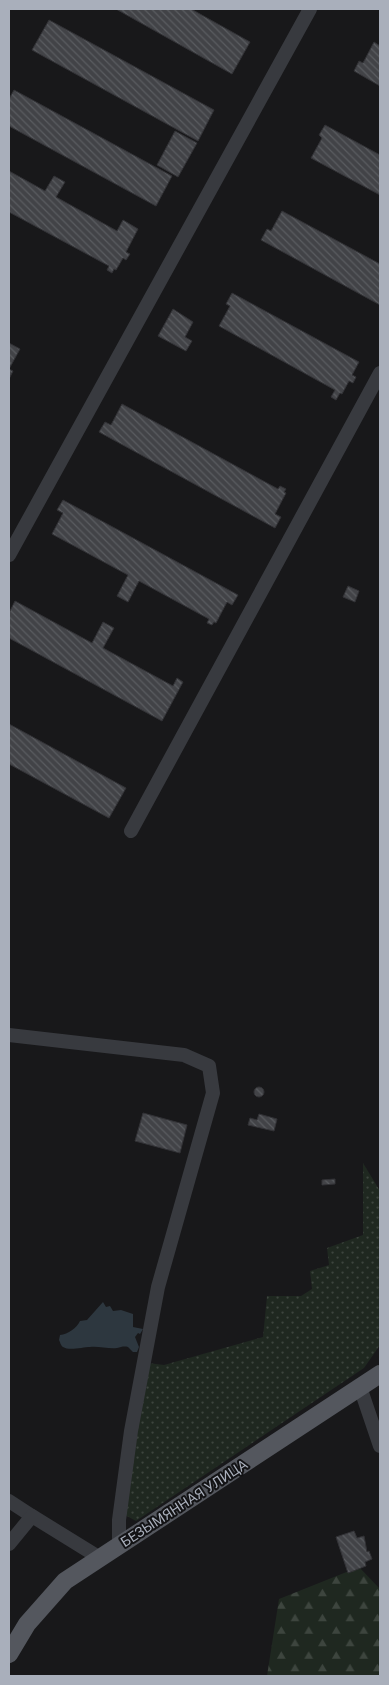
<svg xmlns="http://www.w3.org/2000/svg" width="389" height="1685" font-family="Roboto,sans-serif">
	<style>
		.grass { fill: url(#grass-dots) }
		.forest { fill: url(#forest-firs) }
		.water { fill: #2d373f }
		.building { fill: url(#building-back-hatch); stroke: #323236 }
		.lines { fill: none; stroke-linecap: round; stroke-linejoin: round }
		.minor { stroke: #383a3f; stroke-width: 14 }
		.major { stroke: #54575e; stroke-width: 18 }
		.labels { text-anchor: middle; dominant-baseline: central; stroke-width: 4; stroke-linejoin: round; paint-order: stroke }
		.street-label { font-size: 14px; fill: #a9afbb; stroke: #131315 }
	</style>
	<defs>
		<pattern id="grass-dots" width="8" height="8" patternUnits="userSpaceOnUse" patternTransform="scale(1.25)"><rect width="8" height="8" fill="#1f2820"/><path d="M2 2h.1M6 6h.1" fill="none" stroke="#3d453e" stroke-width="1.8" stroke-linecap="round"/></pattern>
		<pattern id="forest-firs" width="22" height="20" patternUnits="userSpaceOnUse" patternTransform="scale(1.25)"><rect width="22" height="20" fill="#1f2820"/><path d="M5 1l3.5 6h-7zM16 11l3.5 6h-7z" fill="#3d453e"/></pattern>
		<pattern id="building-back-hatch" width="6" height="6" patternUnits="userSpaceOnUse" patternTransform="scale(1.25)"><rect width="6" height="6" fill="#424347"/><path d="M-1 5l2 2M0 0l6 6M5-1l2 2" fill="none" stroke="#5a5c60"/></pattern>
	</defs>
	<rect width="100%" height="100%" fill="#18181a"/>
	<path class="grass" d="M363,1163L380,1191V1345L364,1368L136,1521L125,1515L148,1363L164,1365L263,1337L267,1296H301L312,1289L310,1271L329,1265L327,1248L363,1235Z"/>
	<path class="forest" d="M359,1567L380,1589V1676H267L279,1599Z"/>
	<path class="water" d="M103,1302L106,1307L110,1306L113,1311L121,1310L133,1314V1327L143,1329L140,1334L138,1333L135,1337L139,1347L137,1352H133L128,1347C124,1346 121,1347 117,1348C109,1349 98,1346 90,1347C83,1347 69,1351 63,1347C61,1346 60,1342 59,1340L60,1335C68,1334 77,1328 80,1321L87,1320Z"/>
	<g class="building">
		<path d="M116,9H191L250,42L232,74Z"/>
		<path d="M49,20L214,110L198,141L32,50Z"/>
		<path d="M374,42L380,46V86L354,71L359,61L363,63Z"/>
		<path d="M14,90L172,176L156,206L9,126V99Z"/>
		<path d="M325,125L380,155V195L311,158L322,138L319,135Z"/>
		<path d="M175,131L197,143L178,177L157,165Z"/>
		<path d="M9,171L45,191L54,176L65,182L56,197L117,231L123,220L138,229L126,252L130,254L126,260L123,258L116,270L114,269L112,273L107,270L109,266L9,212Z"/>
		<path d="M282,211L380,264V305L261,240L267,229L271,231Z"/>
		<path d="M232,293L359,362L352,375L356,377L353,383L349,381L342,394L340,393L336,400L331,397L335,390L219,326L230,306L226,304Z"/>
		<path d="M173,309L193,322L185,337L192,341L186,351L158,336Z"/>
		<path d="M9,343L20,349L9,369L13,371L9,379Z"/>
		<path d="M122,404L278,489L280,486L286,489L284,492L286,493L275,514L281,517L275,528L99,432L105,422L111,425Z"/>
		<path d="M63,500L238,595L232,605L227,602L216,623L214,622L212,625L207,623L209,619L139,581L128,602L117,596L128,575L52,534L63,513L57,510Z"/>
		<path d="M348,586L359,591L355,602L343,597Z"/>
		<path d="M15,601L92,643L103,622L114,628L103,648L173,686L177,678L183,682L162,721L9,638V613Z"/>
		<path d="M9,724L126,788L109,818L9,764Z"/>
		<circle cx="259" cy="1092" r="5"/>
		<path d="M143,1113L187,1125L180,1153L135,1141Z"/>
		<path d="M259,1114L277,1119L274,1131L248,1125L250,1118L257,1120Z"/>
		<path d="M335,1179V1184L322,1185V1180Z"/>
		<path d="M354,1531L357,1538L364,1536L367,1552L369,1551L372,1559L365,1562L366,1566L348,1573L336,1537Z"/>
	</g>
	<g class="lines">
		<g class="minor">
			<path d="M9,555L310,9"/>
			<path d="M131,831L380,373"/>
			<path d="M9,1035L184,1055L209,1066L213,1093L158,1287L131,1431L119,1520V1546"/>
			<path d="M360,1387L380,1446"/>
			<path d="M9,1501L32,1516"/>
			<path d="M9,1544L32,1516L100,1558"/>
		</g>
		<path class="major" d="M9,1654L27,1624L65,1581L380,1374"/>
	</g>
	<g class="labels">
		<g class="street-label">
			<text transform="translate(184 1503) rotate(-33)">БЕЗЫМЯННАЯ УЛИЦА</text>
		</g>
	</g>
	<rect width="389" height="1685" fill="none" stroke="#a9afbb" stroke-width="20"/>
</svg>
